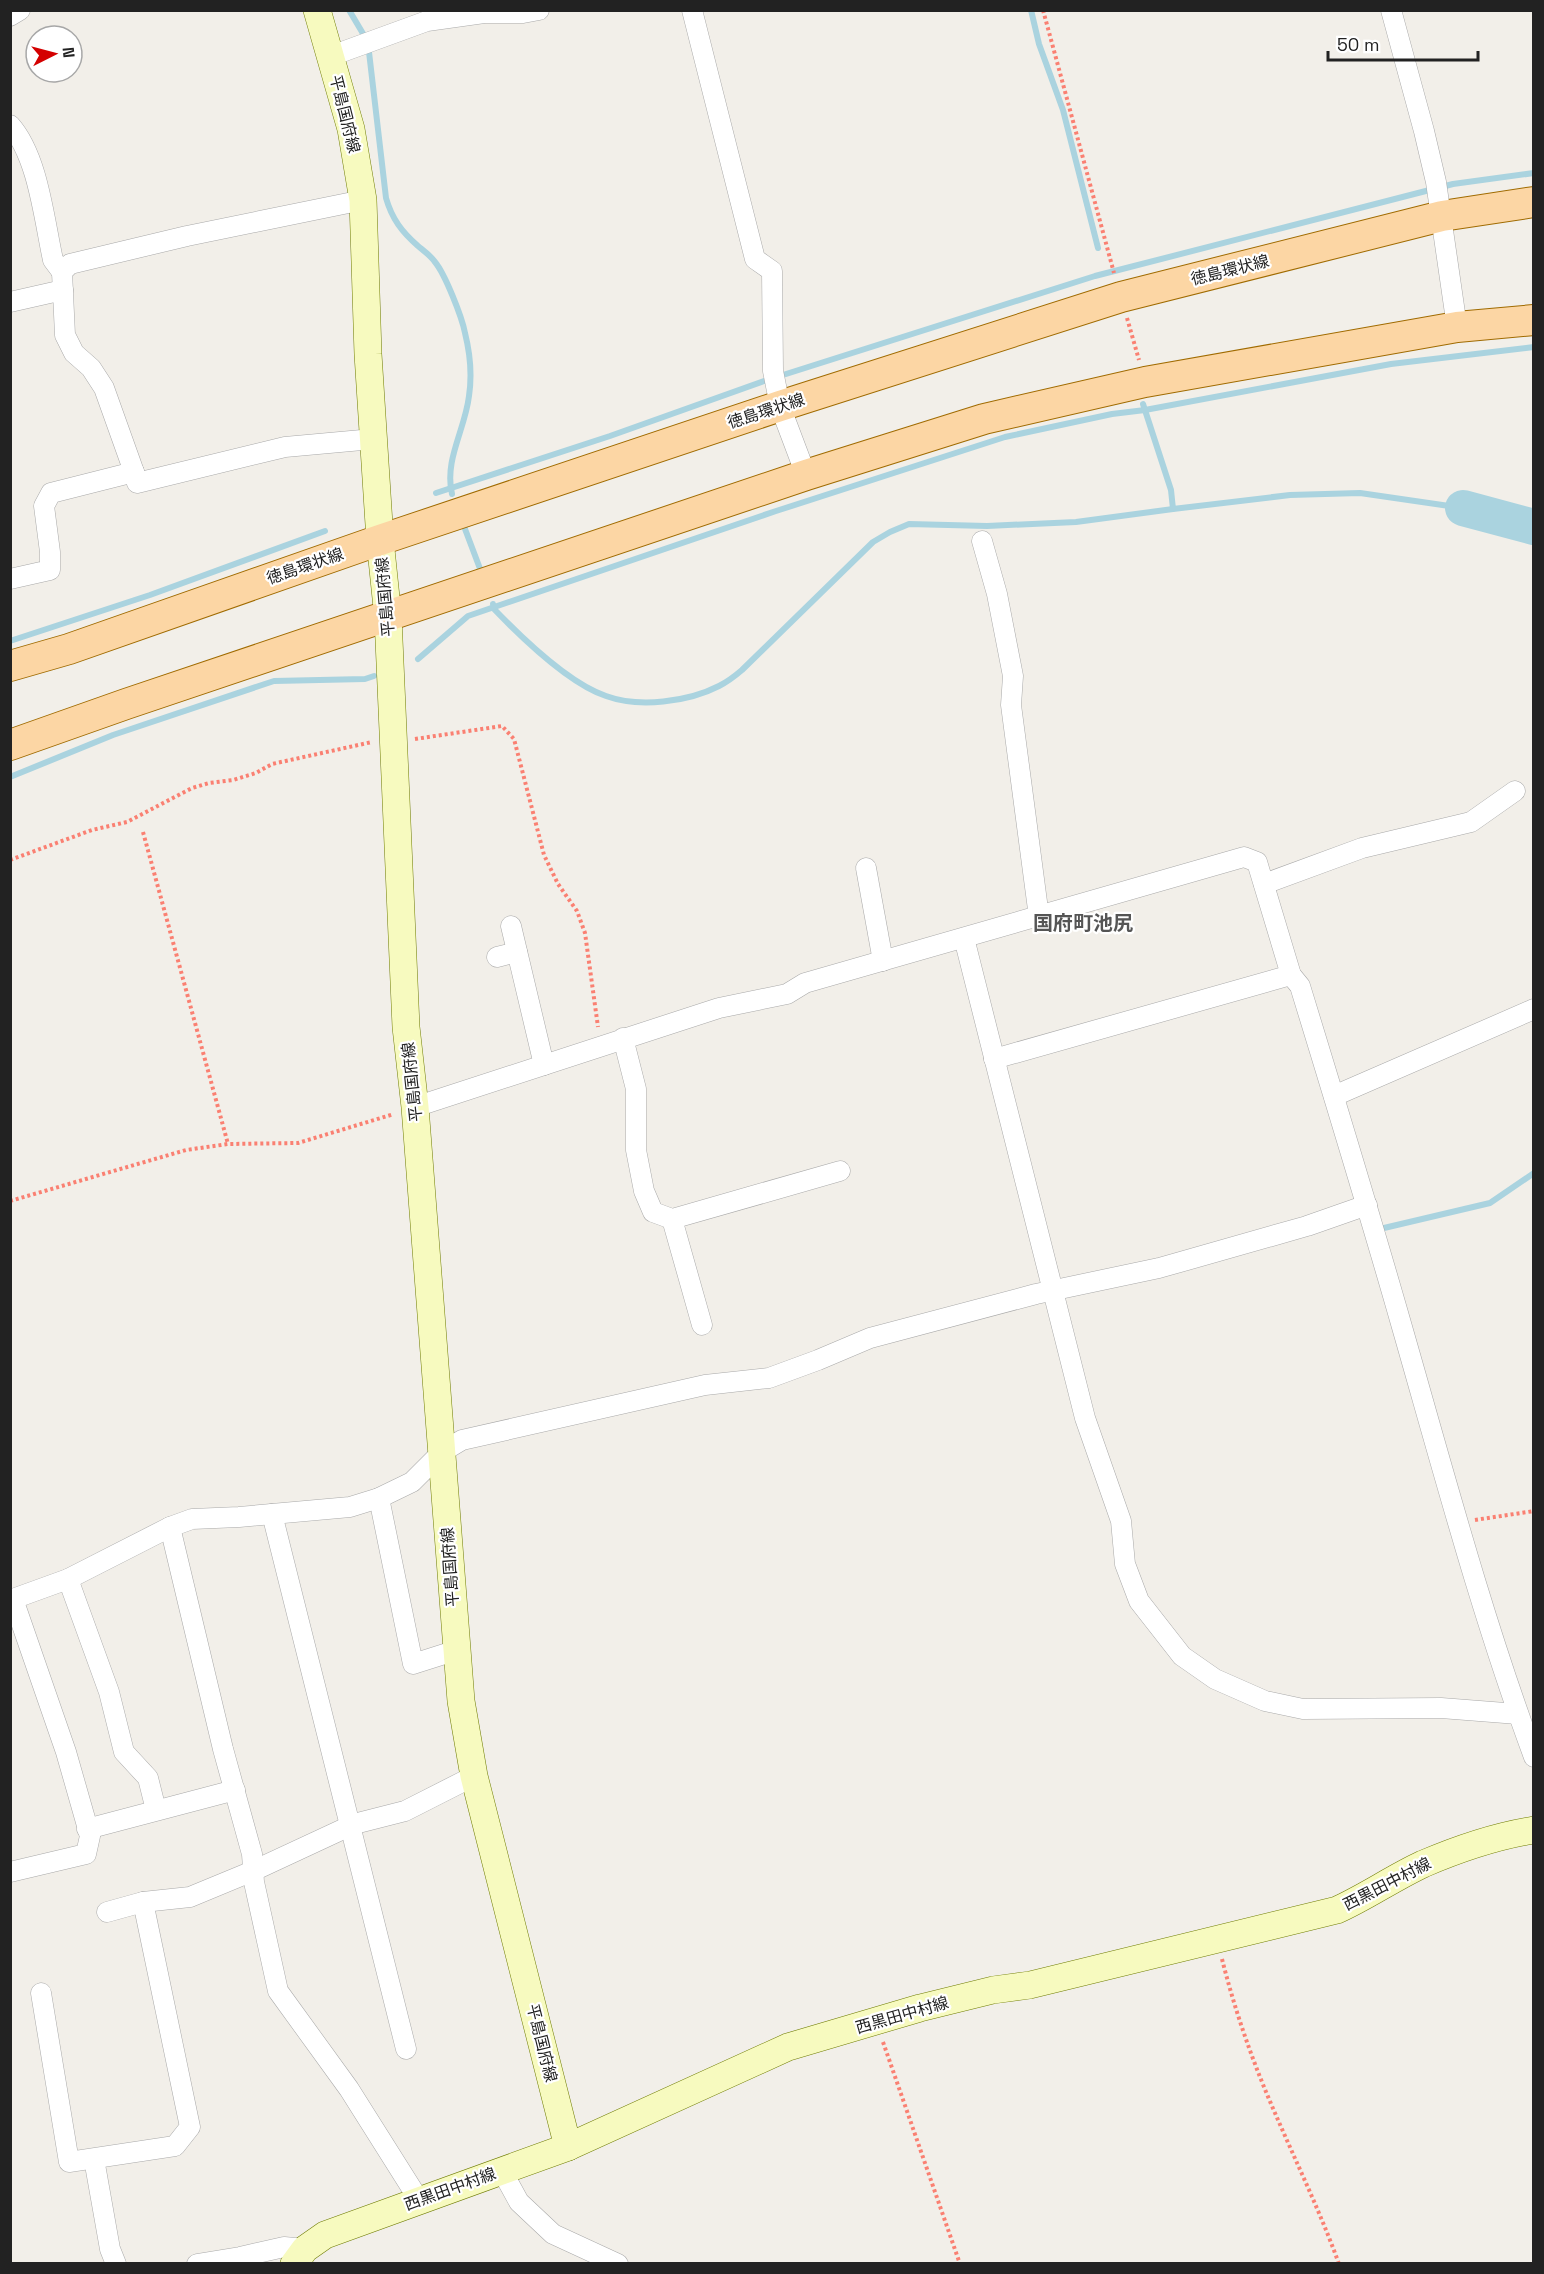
<svg xmlns="http://www.w3.org/2000/svg" width="1544" height="2274" font-family="'Space Grotesk','Noto Sans JP',sans-serif">
	<style>
		.lines { fill: none; stroke-linecap: round; stroke-linejoin: round }
		.stream { stroke: #aad3df; stroke-width: 6 }
		.river { stroke: #aad3df; stroke-width: 36 }
		.street-casing { stroke: #a9a9a9; stroke-width: 21 }
		.secondary-casing { stroke: #707d05; stroke-width: 28 }
		.primary-casing { stroke: #a06b00; stroke-width: 32 }
		.path { stroke: #fa8072; stroke-width: 4; stroke-dasharray: 3 3; stroke-linecap: butt }
		.street { stroke: #fff; stroke-width: 20 }
		.secondary { stroke: #f7fabf; stroke-width: 27 }
		.primary { stroke: #fcd6a4; stroke-width: 30 }
		.labels { text-anchor: middle; dominant-baseline: central; stroke-width: 4.5; stroke-linejoin: round; paint-order: stroke }
		.street-label { font-size: 16px; fill: #222; stroke: #fff }
		.quarter-label { font-size: 20px; font-weight: bold; fill: #555; stroke: #fff }
	</style>
	<rect width="100%" height="100%" fill="#f2efe9"/>
	<g class="lines">
		<g class="stream">
			<path d="M349,10L365,37L369,52L386,198C392,219 402,232 418,246C424,251 431,256 435,262C445,274 462,317 465,333C470,353 472,376 469,396C465,430 444,460 452,494"/>
			<path d="M1031,10L1039,44L1063,110L1098,248"/>
			<path d="M1143,404L1171,490L1173,509L1290,495L1360,493L1463,508"/>
			<path d="M436,493L610,436L764,381L1095,276L1453,184L1534,173"/>
			<path d="M462,521L482,574"/>
			<path d="M493,604L494,609C522,638 568,683 606,696C639,708 688,702 719,686C727,682 735,676 742,670L873,542L890,532L909,524L987,526L1076,522L1173,509"/>
			<path d="M10,641L150,595L325,531"/>
			<path d="M418,659L468,616L776,511L1005,437L1112,414L1145,410L1391,364L1534,347"/>
			<path d="M10,777L113,735L274,681L365,679L374,676"/>
			<path d="M1384,1228L1490,1203L1534,1173"/>
		</g>
		<path class="river" d="M1463,508L1534,527"/>
		<defs>
			<g id="street">
				<path d="M692,10L755,259L772,271L773,371L780,406L806,475"/>
				<path d="M1391,10L1424,131L1436,182L1457,327"/>
				<path d="M10,16L20,10"/>
				<path d="M331,56L427,21L484,13H523L539,10"/>
				<path d="M10,125C38,156 44,219 53,260L62,272"/>
				<path d="M10,302L63,290"/>
				<path d="M134,472L137,483L285,447L373,439"/>
				<path d="M982,541L997,594L1013,676L1011,705L1039,917"/>
				<path d="M10,579L50,570V552L44,506L51,493L134,472L104,388L91,368L74,353L65,335L62,272L70,264L187,236L363,200"/>
				<path d="M866,868L883,961"/>
				<path d="M1264,884L1362,848L1471,822L1515,791"/>
				<path d="M511,926L544,1065"/>
				<path d="M964,938L1085,1418L1121,1521L1125,1564L1139,1601L1182,1656L1215,1679L1265,1701L1303,1709L1441,1708L1518,1714"/>
				<path d="M497,957L517,952"/>
				<path d="M623,1038L636,1089V1150L644,1191L653,1212L672,1219L840,1171"/>
				<path d="M994,1059L1291,975"/>
				<path d="M1334,1096L1534,1009"/>
				<path d="M415,1107L719,1008L787,994L805,983L1244,857L1257,862L1291,975L1300,986C1334,1097 1368,1208 1400,1320C1442,1466 1481,1614 1534,1757"/>
				<path d="M672,1219L702,1325"/>
				<path d="M379,1498L413,1664L457,1650"/>
				<path d="M272,1514L406,2049"/>
				<path d="M170,1527L223,1749L252,1854L254,1882L278,1991L349,2089L419,2200"/>
				<path d="M68,1579L109,1692L124,1752L148,1778L156,1810"/>
				<path d="M10,1600L68,1579L170,1527L192,1519L239,1517L350,1507L379,1498L412,1482L442,1452L462,1440L705,1385L769,1378L818,1360L870,1338L1036,1294L1159,1268L1307,1226L1367,1205"/>
				<path d="M87,1829L235,1790"/>
				<path d="M10,1872L86,1854L90,1836L66,1752L13,1599"/>
				<path d="M107,1912L143,1902L190,1897L253,1871L354,1824L405,1811L474,1776"/>
				<path d="M41,1993L69,2162L175,2146L190,2127L143,1902"/>
				<path d="M94,2159L110,2249L116,2264"/>
				<path d="M502,2171L519,2202L553,2234L618,2264"/>
				<path d="M197,2264L240,2257L284,2247L305,2249"/>
			</g>
			<g id="secondary">
				<path d="M317,10L351,129L363,200L368,354L380,540L388,617L406,1027L415,1107L461,1701L474,1776L568,2147"/>
				<path d="M294,2264L305,2249L325,2235L568,2147L788,2047L920,2008L993,1990L1030,1985L1337,1910C1366,1897 1393,1878 1423,1864C1458,1849 1496,1836 1534,1830"/>
			</g>
			<g id="primary">
				<path d="M10,666L69,649L380,540L780,406L1121,297L1442,216L1534,202"/>
				<path d="M10,745L126,704L806,475L984,419L1145,382L1457,327L1534,320"/>
			</g>
		</defs>
		<use href="#street" class="street-casing"/>
		<use href="#secondary" class="secondary-casing"/>
		<use href="#primary" class="primary-casing"/>
		<g class="path">
			<path d="M1043,10L1114,273"/>
			<path d="M1127,318L1139,360"/>
			<path d="M415,739L502,726L514,739L544,855L558,884L577,911L585,933L598,1027"/>
			<path d="M143,832L228,1144"/>
			<path d="M10,860L92,830L127,822L192,788L209,783L233,780L256,773L272,764L372,742"/>
			<path d="M10,1201L186,1150L228,1144L298,1143L394,1114"/>
			<path d="M1475,1520L1534,1511"/>
			<path d="M1222,1959C1232,1999 1245,2039 1260,2077C1285,2140 1316,2200 1339,2264"/>
			<path d="M883,2042L960,2264"/>
		</g>
		<use href="#street" class="street"/>
		<use href="#secondary" class="secondary"/>
		<use href="#primary" class="primary"/>
	</g>
	<g class="labels">
		<g class="street-label">
			<text transform="translate(345 114) rotate(76)">平島国府線</text>
			<text transform="translate(1230 270) rotate(-14)">徳島環状線</text>
			<text transform="translate(766 411) rotate(-18)">徳島環状線</text>
			<text transform="translate(305 566) rotate(-19)">徳島環状線</text>
			<text transform="translate(385 597) rotate(-95)">平島国府線</text>
			<text transform="translate(412 1082) rotate(-96)">平島国府線</text>
			<text transform="translate(450 1567) rotate(-94)">平島国府線</text>
			<text transform="translate(1387 1884) rotate(-27)">西黒田中村線</text>
			<text transform="translate(902 2015) rotate(-16)">西黒田中村線</text>
			<text transform="translate(542 2043) rotate(76)">平島国府線</text>
			<text transform="translate(450 2189) rotate(-20)">西黒田中村線</text>
		</g>
		<g class="quarter-label">
			<text x="1083" y="923">国府町池尻</text>
		</g>
	</g>
	<rect width="1544" height="2274" fill="none" stroke="#222222" stroke-width="24"/>
	<g transform="translate(54 54) rotate(84)"><circle r="28" fill="#ffffff" stroke="#a7a7a7" stroke-width="1.5"/>
	<path d="M0-4.5L10 22L0 15L-10 22Z" fill="#d40000"/>
	<text y="-9" font-size="16" font-weight="bold" text-anchor="middle" fill="#222222">N</text>
	</g>
	<path d="M1328 51v9h150v-9" fill="none" stroke="#222222" stroke-width="3"/>
	<text x="1337" y="51" font-size="18" fill="#222222" stroke="#ffffff" stroke-width="4.5" paint-order="stroke">50 m</text>
</svg>
